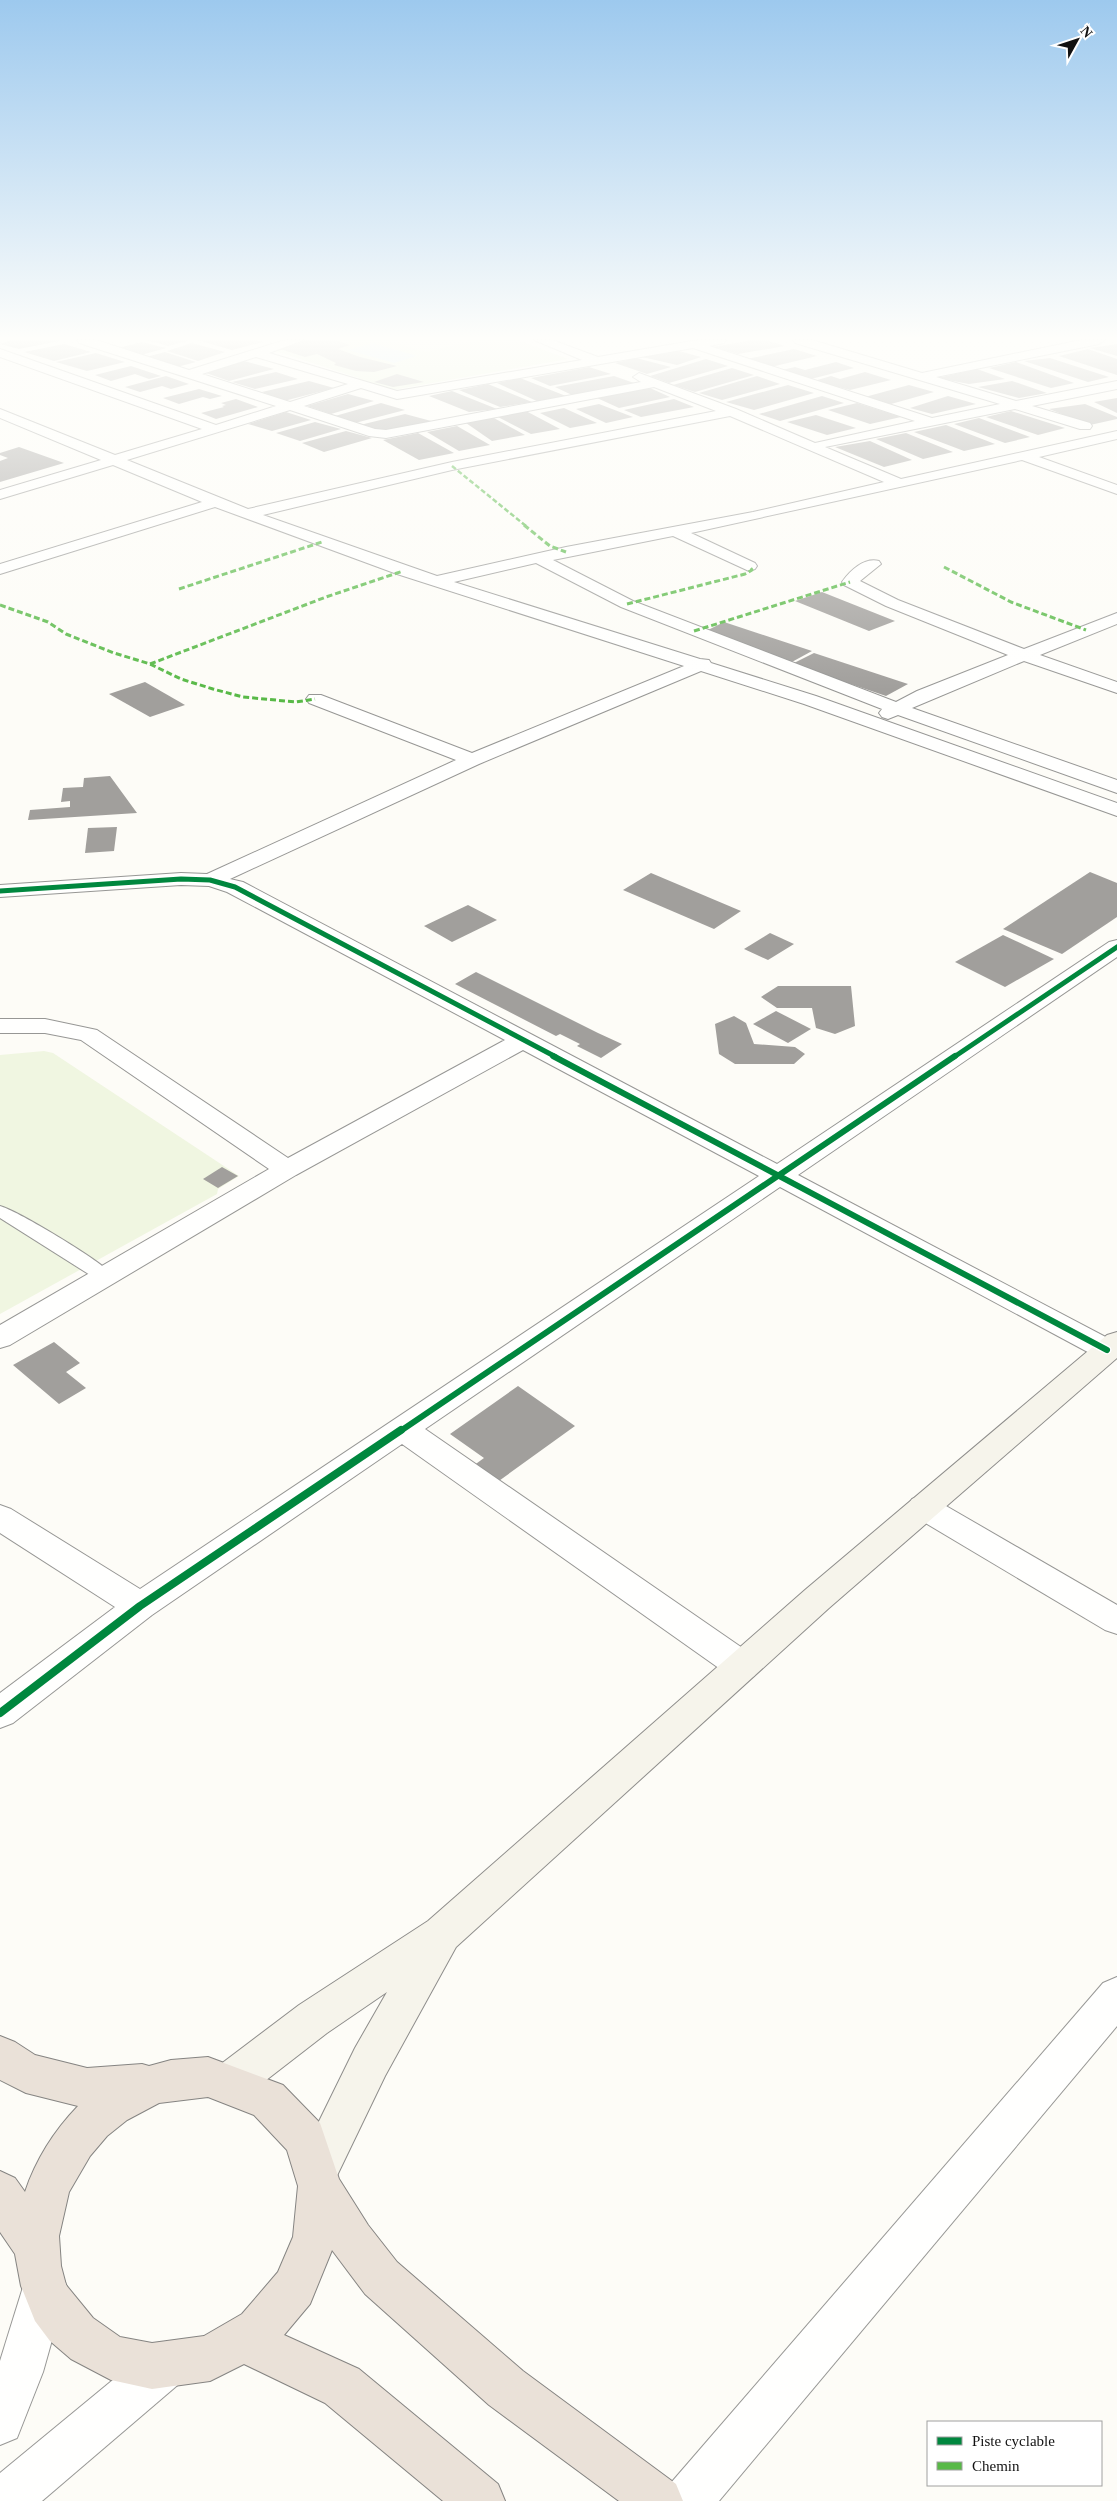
<svg xmlns="http://www.w3.org/2000/svg" width="1117" height="2501" font-family="'Times New Roman',serif">
	<style>
		.green { fill: #e7f3d7 }
		.pitch { fill: #f0f6e1 }
		.water { fill: #cde8f7 }
		.building { fill: #a19f9c }
		.lines { fill: none; stroke-linecap: round; stroke-linejoin: round }
		.lane-casing { stroke: #979795; stroke-width: 2 }
		.street-casing { stroke: #979795; stroke-width: 2 }
		.secondary-casing { stroke: #8e8d8b; stroke-width: 2 }
		.highway-casing { stroke: #858482; stroke-width: 2 }
		.lane { fill: #fffffe; fill-rule: evenodd }
		.street { fill: #fffffe; fill-rule: evenodd }
		.secondary { fill: #f6f4eb; fill-rule: evenodd }
		.highway { fill: #eae1d8; fill-rule: evenodd }
		.quiet-far1 { stroke: #58b947; stroke-width: 2.5; stroke-dasharray: 5 2.5; stroke-linecap: butt }
		.quiet { stroke: #58b947; stroke-width: 3; stroke-dasharray: 6 3; stroke-linecap: butt }
		.cycleway-far2-casing { stroke: #fff; stroke-width: 8 }
		.cycleway-far1-casing { stroke: #fff; stroke-width: 9 }
		.cycleway-casing { stroke: #fff; stroke-width: 11 }
		.cycleway-far2 { stroke: #00873e; stroke-width: 5 }
		.cycleway-far1 { stroke: #00873e; stroke-width: 6 }
		.cycleway { stroke: #00873e; stroke-width: 8 }
	</style>
	<rect width="100%" height="100%" fill="#fdfcf7"/>
	<path class="green" d="M305,340H518L568,359L393,390L359,384V378L272,350Z"/>
	<g class="pitch">
		<path d="M399,340H477L426,352L393,342Z"/>
		<path d="M44,1051L53,1053L239,1176L218,1189L217,1194L0,1314V1055Z"/>
	</g>
	<path class="water" d="M373,343L417,356L394,363L348,350Z"/>
	<g class="building">
		<path d="M11,340H60V341L19,349L0,344Z"/>
		<path d="M146,340H188V341L168,346Z"/>
		<path d="M197,340H255L263,342L232,350Z"/>
		<path d="M307,340H335L350,345L338,349L360,357L397,366L374,372L356,371L334,365L336,363L317,354L305,357L280,349Z"/>
		<path d="M752,340H766L785,346L738,354L713,347Z"/>
		<path d="M142,342L166,348L141,355L118,348Z"/>
		<path d="M192,343L225,352L198,361L167,351Z"/>
		<path d="M64,344L91,352L54,361L24,352Z"/>
		<path d="M1117,344V356L1090,348Z"/>
		<path d="M794,349L817,356L771,367L747,359Z"/>
		<path d="M1088,349L1117,359V375L1059,356Z"/>
		<path d="M679,351L701,357L677,365L642,357Z"/>
		<path d="M165,352L196,362L177,367L146,357Z"/>
		<path d="M96,353L125,362L87,371L56,362Z"/>
		<path d="M636,358L671,367L647,374L615,363Z"/>
		<path d="M1050,358L1109,377L1088,382L1024,361Z"/>
		<path d="M706,359L728,366L669,383L650,376Z"/>
		<path d="M244,361L274,369L229,381L206,373Z"/>
		<path d="M836,362L854,368L811,379L782,370L795,367L805,370Z"/>
		<path d="M1016,362L1074,383L1051,388L989,368Z"/>
		<path d="M131,366L161,376L149,379L135,374L111,381L95,375Z"/>
		<path d="M589,367L611,374L550,386L531,378Z"/>
		<path d="M732,368L754,375L695,392L673,385Z"/>
		<path d="M977,369L1005,379L969,384L937,378Z"/>
		<path d="M276,372L298,379L255,389L232,382Z"/>
		<path d="M865,372L891,380L850,390L814,381L831,376L840,379Z"/>
		<path d="M397,374L424,382L393,387L374,382Z"/>
		<path d="M166,376L189,384L171,389L162,386L140,392L125,387Z"/>
		<path d="M614,376L634,383L572,395L555,387Z"/>
		<path d="M757,376L780,384L722,400L699,393Z"/>
		<path d="M520,378L566,396L539,402L497,383Z"/>
		<path d="M309,381L334,388L284,401L262,392Z"/>
		<path d="M1012,381L1047,393L1019,398L978,387Z"/>
		<path d="M488,384L532,402L500,407L459,390Z"/>
		<path d="M788,385L814,393L754,410L726,402Z"/>
		<path d="M909,385L934,392L891,404L865,397Z"/>
		<path d="M650,388L670,397L619,408L597,398Z"/>
		<path d="M199,389L222,396L210,399L203,397L179,404L163,398Z"/>
		<path d="M452,391L497,409L469,412L429,396Z"/>
		<path d="M348,394L374,401L331,414L307,406Z"/>
		<path d="M822,396L844,403L780,421L759,414Z"/>
		<path d="M948,396L976,404L932,414L910,408Z"/>
		<path d="M1117,398V413L1094,402Z"/>
		<path d="M236,399L258,407L216,419L201,413L224,407L222,406L226,405L221,403Z"/>
		<path d="M674,399L694,407L641,417L624,410Z"/>
		<path d="M381,403L405,410L355,423L335,416Z"/>
		<path d="M857,403L901,417L870,424L828,410Z"/>
		<path d="M599,404L633,417L606,423L576,409Z"/>
		<path d="M1085,404L1117,417V419L1090,425L1049,409Z"/>
		<path d="M564,408L597,423L570,428L540,413Z"/>
		<path d="M526,411L560,429L531,434L498,417Z"/>
		<path d="M1011,411L1065,428L1038,435L986,417Z"/>
		<path d="M286,412L311,420L272,431L248,424Z"/>
		<path d="M405,414L435,422L386,432L360,425Z"/>
		<path d="M816,415L856,428L827,435L787,422Z"/>
		<path d="M492,417L525,435L492,441L466,423Z"/>
		<path d="M979,418L1030,437L1005,443L954,424Z"/>
		<path d="M315,422L341,429L300,441L276,433Z"/>
		<path d="M946,425L995,444L964,451L914,432Z"/>
		<path d="M457,426L490,445L459,451L427,432Z"/>
		<path d="M346,431L372,438L324,452L302,443Z"/>
		<path d="M418,433L454,453L419,460L383,440Z"/>
		<path d="M906,433L953,452L923,459L876,439Z"/>
		<path d="M870,441L912,460L884,467L835,447Z"/>
		<path d="M19,447L64,463L0,482V461L8,458L0,455V453Z"/>
		<path d="M822,592L895,621L869,631L795,601Z"/>
		<path d="M724,622L812,651L790,663L702,633Z"/>
		<path d="M814,653L908,684L886,696L792,664Z"/>
		<path d="M145,682L185,705L150,717L109,694Z"/>
		<path d="M110,776L137,813L28,820L30,810L70,807V801L61,802L63,788L83,787L84,778Z"/>
		<path d="M117,827L114,851L85,853L88,828Z"/>
		<path d="M1090,872L1117,883V917L1062,954L1003,929Z"/>
		<path d="M651,873L741,911L714,929L623,890Z"/>
		<path d="M468,905L497,920L452,942L424,926Z"/>
		<path d="M770,933L794,944L768,960L744,949Z"/>
		<path d="M1003,935L1054,959L1005,987L955,962Z"/>
		<path d="M476,972L598,1033L622,1044L601,1058L577,1046L580,1044L560,1034L556,1036L455,984Z"/>
		<path d="M778,986H851L855,1026L835,1034L816,1028L812,1008H777L761,997Z"/>
		<path d="M776,1011L811,1029L788,1043L753,1024Z"/>
		<path d="M734,1016L746,1023L754,1044L795,1047L805,1054L794,1064H735L719,1054L715,1024Z"/>
		<path d="M222,1167L238,1176L218,1188L203,1179Z"/>
		<path d="M54,1342L80,1363L66,1372L86,1388L59,1404L13,1365Z"/>
		<path d="M518,1386L575,1426L496,1483L473,1466L484,1458L450,1434Z"/>
	</g>
	<g class="lines">
		<defs>
			<path id="lane" d="M0,1206C16,1210 105,1263 113,1276L110,1280H98L0,1218Z"/>
			<g id="street">
				<path d="M77,340H96L189,370L285,340H304L269,353L397,391L582,360L534,340H552L598,357L698,340H726L724,343L709,346L932,418L1000,404L795,343L793,340H812L922,373L1081,340H1105L1099,344L936,377L1016,401L1117,381V389L1032,406L1090,423L1092,426L1090,429H1080L1015,409L825,447L901,479L1117,431V439L1039,457L1117,485V494L1022,460L691,533L755,563L757,566L755,569L749,571L673,536L553,560L633,601L896,702L917,691L1008,655L886,606L844,585L842,582C850,571 864,557 879,561L881,564L860,581L898,600L1024,649L1117,613V624L1040,655L1117,682V693L1024,661L912,708L1117,780V793L898,715L888,719L882,717L879,713L882,709L621,607L536,563L454,582L700,659L709,660L711,663L816,696L1117,803V816L804,704L701,671L479,764L230,879L243,882L777,1164L1109,942L1117,940V957L798,1175L1117,1343V1357L1107,1360L1097,1357L780,1187L425,1429L754,1656L759,1666L754,1676L742,1680L730,1676L402,1444L152,1615L13,1723L0,1728V1693L115,1607L0,1533V1505L11,1509L140,1589L759,1176L523,1050L296,1175L10,1345L0,1348V1325L269,1169L81,1040L45,1033H0V1019H45L97,1030L288,1158L505,1040L227,892L209,886L181,885L0,897V885L181,873L207,874L456,760L309,703L306,699L309,695H321L472,753L684,666L397,574L215,507L0,574V564L202,502L113,465L0,499V490L101,460L0,418V409L115,455L202,429L0,357V349L216,425L276,406L79,343ZM693,348L915,421L815,443L736,409L639,373L633,377L641,382L386,430L375,429L304,406L361,388L397,399ZM256,357L348,384L290,402L202,374ZM654,387L716,411L452,462L248,509L127,460L290,410L369,436L386,438ZM730,416L884,482L753,512L566,547L437,576L263,515L452,470Z"/>
				<path d="M923,1495L934,1499L1117,1605V1634L1105,1630L912,1515L907,1507L912,1499Z"/>
				<path d="M1117,1977V2026L719,2501H663L670,2484L1103,1983Z"/>
				<path d="M44,2264L60,2271L67,2287L43,2372L17,2438L0,2445V2361L28,2271Z"/>
				<path d="M164,2344L180,2351L187,2367L180,2383L42,2501H0V2473L148,2351Z"/>
			</g>
			<path id="secondary" d="M1117,1332V1358L829,1608L456,1947L385,2076L332,2186L317,2193L302,2186L295,2171L302,2156L355,2048L387,1992L327,2033L247,2095L232,2101L217,2095L211,2081L217,2067L299,2005L428,1921L805,1590L1107,1335Z"/>
			<path id="highway" d="M0,2036L15,2042L35,2055L87,2068L142,2064L149,2066L171,2060L208,2057L283,2085L320,2123L339,2179L368,2225L397,2262L523,2371L676,2484L683,2501H619L489,2405L365,2294L332,2250L310,2304L284,2335L359,2369L498,2484L505,2501H443L325,2403L244,2364L210,2381L152,2389L111,2380L71,2359L50,2341L35,2321L21,2286L15,2254L0,2232V2171L15,2178L25,2192C36,2159 54,2131 78,2106L26,2093L0,2080ZM208,2097L254,2115L287,2150L298,2186L293,2237L278,2272L242,2314L204,2336L152,2343L120,2337L93,2318L66,2285L61,2266L59,2236L69,2192L90,2156L107,2136L127,2120L159,2103Z"/>
		</defs>
		<use href="#lane" class="lane-casing"/>
		<use href="#street" class="street-casing"/>
		<use href="#secondary" class="secondary-casing"/>
		<use href="#highway" class="highway-casing"/>
		<use href="#lane" class="lane"/>
		<use href="#street" class="street"/>
		<use href="#secondary" class="secondary"/>
		<use href="#highway" class="highway"/>
		<path class="quiet-far1" d="M452,466L526,526"/>
		<g class="quiet">
			<path d="M524,525L550,546L566,552"/>
			<path d="M944,567L1011,602L1086,630"/>
			<path d="M179,589L322,542"/>
			<path d="M627,604L745,574L752,570L749,566"/>
			<path d="M0,605L48,622L66,634L114,653L150,664L181,679L213,689L243,697L296,702L315,699"/>
			<path d="M694,631L850,582"/>
			<path d="M150,664L326,597L403,571"/>
		</g>
		<defs>
			<g id="cycleway-far2">
				<path d="M0,891L181,879L210,880L235,887L556,1057"/>
				<path d="M954,1057L1117,947"/>
			</g>
			<g id="cycleway-far1">
				<path d="M553,1056L1107,1350"/>
				<path d="M399,1432L955,1056"/>
			</g>
			<path id="cycleway" d="M0,1713L140,1606L401,1430"/>
		</defs>
		<use href="#cycleway-far2" class="cycleway-far2-casing"/>
		<use href="#cycleway-far1" class="cycleway-far1-casing"/>
		<use href="#cycleway" class="cycleway-casing"/>
		<use href="#cycleway-far2" class="cycleway-far2"/>
		<use href="#cycleway-far1" class="cycleway-far1"/>
		<use href="#cycleway" class="cycleway"/>
	</g>
	<linearGradient id="sky" x2="0" y2="1"><stop stop-color="#9dc9ee"/><stop offset="0.49" stop-color="#fefefb"/><stop offset="1" stop-color="#fefefb" stop-opacity="0"/></linearGradient>
	<rect width="1117" height="690" fill="url(#sky)"/>
	<rect x="927" y="2421" width="175" height="65" fill="#ffffff" stroke="#a0a0a0"/>
	<rect x="937" y="2437" width="25" height="8" fill="#00873e" stroke="#a0a0a0"/>
	<text x="972" y="2446" font-size="15" fill="#111111">Piste cyclable</text>
	<rect x="937" y="2462" width="25" height="8" fill="#58b947" stroke="#a0a0a0"/>
	<text x="972" y="2471" font-size="15" fill="#111111">Chemin</text>
	<g transform="translate(1077 40) rotate(50)" stroke="#ffffff" stroke-width="4" paint-order="stroke">
	<path d="M0-4L9 19L0 12L-9 19Z" fill="#111111"/>
	<text y="-8" font-size="14" font-weight="bold" text-anchor="middle" fill="#111111">N</text>
	</g>
</svg>
